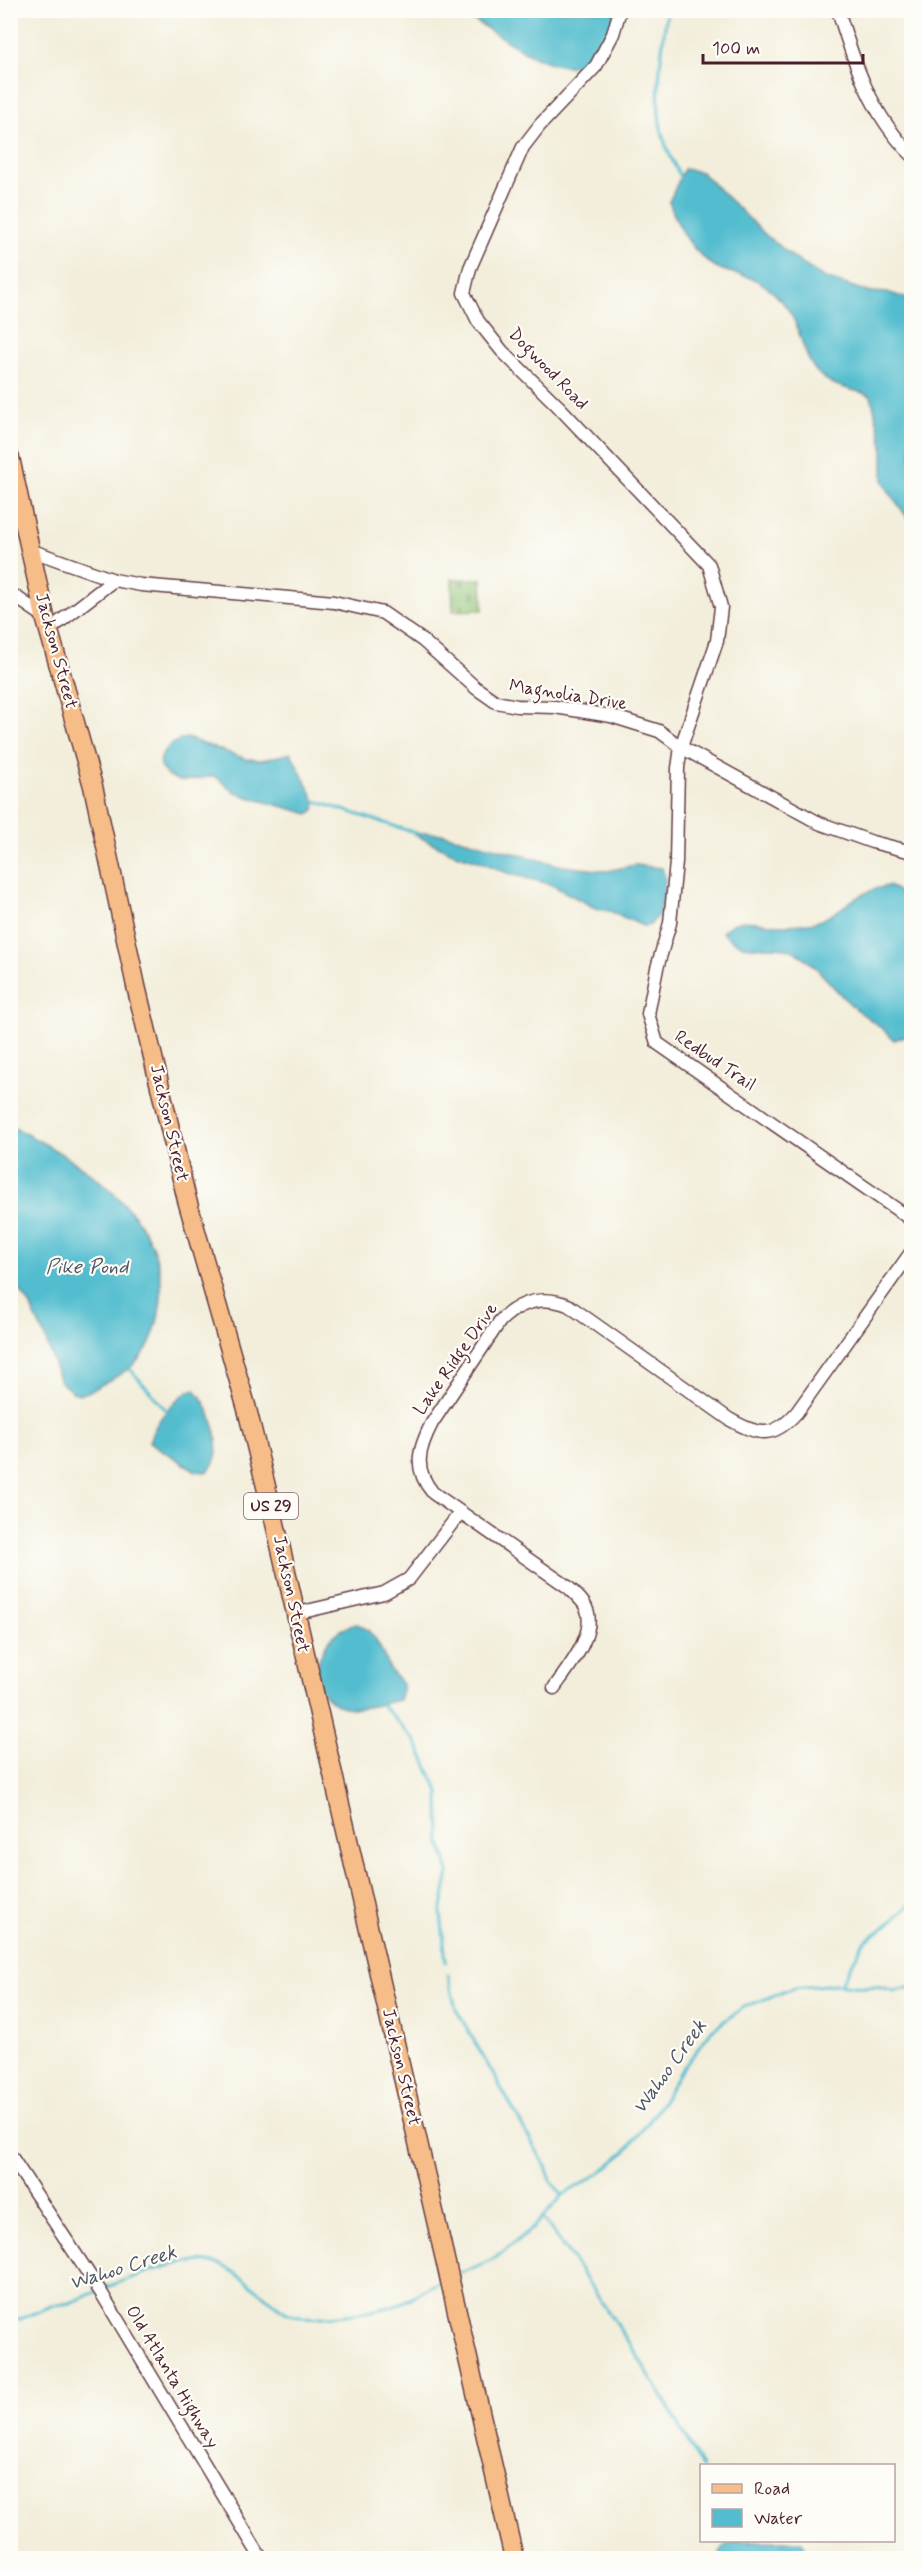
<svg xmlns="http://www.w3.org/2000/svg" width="922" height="2569" font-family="Mynerve,sans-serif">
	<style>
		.cemetery { fill: url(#cemetery-stones); stroke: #6e7251; stroke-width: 1.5 }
		.water { fill: #53bdcf; stroke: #4e6e7d; stroke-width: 1.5 }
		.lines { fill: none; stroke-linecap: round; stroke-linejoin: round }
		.stream { stroke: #53bdcf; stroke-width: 3 }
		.minor-casing { stroke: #633e45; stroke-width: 15 }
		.primary-casing { stroke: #633e45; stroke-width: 21 }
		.minor { stroke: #fff; stroke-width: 12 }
		.primary { stroke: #f7bd88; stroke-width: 18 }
		.labels { text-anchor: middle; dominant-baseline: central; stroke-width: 4.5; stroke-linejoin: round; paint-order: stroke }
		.shield { fill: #fdfcf7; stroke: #806168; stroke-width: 1.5 }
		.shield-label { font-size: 16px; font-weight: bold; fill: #4a1f2b }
		.street-label { font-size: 18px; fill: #4a1f2b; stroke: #fdfcf7 }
		.water-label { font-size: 20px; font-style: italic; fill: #4d5664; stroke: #fdfcf7 }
	</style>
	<defs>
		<pattern id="cemetery-stones" width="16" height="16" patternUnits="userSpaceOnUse" patternTransform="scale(1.5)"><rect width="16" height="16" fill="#91c577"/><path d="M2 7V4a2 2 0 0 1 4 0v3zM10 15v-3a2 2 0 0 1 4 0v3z" fill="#789f62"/></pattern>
	</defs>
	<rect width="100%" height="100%" fill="#fdfcf7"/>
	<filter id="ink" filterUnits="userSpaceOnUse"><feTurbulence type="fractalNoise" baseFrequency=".0167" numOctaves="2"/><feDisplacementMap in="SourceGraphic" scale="12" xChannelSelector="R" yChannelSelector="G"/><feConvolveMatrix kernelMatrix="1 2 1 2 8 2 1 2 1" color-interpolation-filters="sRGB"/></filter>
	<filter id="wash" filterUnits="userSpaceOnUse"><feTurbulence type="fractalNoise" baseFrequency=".008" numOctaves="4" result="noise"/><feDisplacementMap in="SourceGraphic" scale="24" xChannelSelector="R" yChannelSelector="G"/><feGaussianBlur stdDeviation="1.35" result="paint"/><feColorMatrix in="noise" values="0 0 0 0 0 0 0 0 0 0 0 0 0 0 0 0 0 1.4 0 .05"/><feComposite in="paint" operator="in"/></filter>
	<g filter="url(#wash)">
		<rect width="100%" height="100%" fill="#f3eedb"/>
		<path class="cemetery" d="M452,579H482L483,610L453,611Z"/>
		<g class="water">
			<path d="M474,11H615C614,21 609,31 604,41C578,101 505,37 470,18Z"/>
			<path d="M684,169L701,172L768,237L802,264L825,278L869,292L890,293L911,300V523L888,490L883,480V446L871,396C859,391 844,389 832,383C803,370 805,339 791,314C786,305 775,294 767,287C753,275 732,275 716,267C692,253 678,227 669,202Z"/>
			<path d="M187,738L246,759L262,760L291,753L315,801V809L309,814L248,797L233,791L215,776C202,776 189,783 178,780C147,771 162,742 187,738Z"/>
			<path d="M425,833L444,834L562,866L607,871L635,865L662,868L665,877L664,895L659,914L650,925L643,926L610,911L597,909L550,884L510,874L479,861L455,854L415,835Z"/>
			<path d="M888,886L898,891L912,907L911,1034L894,1040C880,1024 862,1016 848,1002C831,986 818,966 799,954C772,937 748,960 722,932C737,917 749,921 769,924C782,926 797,925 810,923C837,919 853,891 888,886Z"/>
			<path d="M10,1126C79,1159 173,1218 160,1307C152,1360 132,1369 88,1392L80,1394L73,1392L60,1382L45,1337L29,1303L11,1277Z"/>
			<path d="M195,1390C212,1407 229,1456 206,1472L196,1471L149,1442C155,1421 170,1405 188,1391Z"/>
			<path d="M357,1624C379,1633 380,1652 391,1671C395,1677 400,1680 403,1686L399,1700C382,1703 362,1711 345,1707C301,1697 313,1633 357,1624Z"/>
			<path d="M735,2541H801L813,2558H718L723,2548Z"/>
		</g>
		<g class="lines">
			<g class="stream">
				<path d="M667,10C663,43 654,96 661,128C664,145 672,161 680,176"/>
				<path d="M315,801L419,834"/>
				<path d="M130,1369L167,1411"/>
				<path d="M380,1703L416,1742L439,1792L440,1841L449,1872L441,1913L446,1962"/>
				<path d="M448,1975L456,2009L546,2167L552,2183L563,2195"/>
				<path d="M841,1984L864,1942L886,1926L912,1903"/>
				<path d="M543,2218C600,2298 656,2379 702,2467"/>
				<path d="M459,2274L495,2258L532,2229L563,2195L598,2174L624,2153L655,2114L678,2075L712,2030L744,2007L794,1988L836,1984L863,1987L876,1986L895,1991L912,1987"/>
				<path d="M102,2289C135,2277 192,2250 225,2267C238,2273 248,2283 259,2291C271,2301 285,2316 301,2317C326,2319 383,2312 405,2301C418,2295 428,2287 441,2281"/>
				<path d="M10,2323L54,2305L70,2303L96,2292"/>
			</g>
		</g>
	</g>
	<g filter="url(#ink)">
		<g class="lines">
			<defs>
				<g id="minor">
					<path d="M620,10L613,34L596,66L540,125L523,147L470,268L464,293L478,321L502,351L558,406L709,565L721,607L717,641L681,747L678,768L676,862L670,923L657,968L648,1014L657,1043L912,1220"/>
					<path d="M838,10C854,63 871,115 912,155"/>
					<path d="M30,550L114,580L141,585L334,602L383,613L422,640L476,688L496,702L517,706L555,707L611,716L659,731L681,747L819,823L872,842L912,852"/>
					<path d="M10,593L45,617"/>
					<path d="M49,630L114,580"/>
					<path d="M294,1614L384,1593L409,1579L460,1513"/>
					<path d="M554,1688C568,1668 601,1629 584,1604C580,1598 573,1592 568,1587L433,1493C413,1469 418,1450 432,1423L500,1321C519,1302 542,1295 568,1305L729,1419C758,1436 774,1439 797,1412L912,1251"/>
					<path d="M10,2155L102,2294L261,2558"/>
				</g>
				<path id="primary" d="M10,458L45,617L93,786L136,986L187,1200L247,1409L274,1519L514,2558"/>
			</defs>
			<use href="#minor" class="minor-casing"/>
			<use href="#primary" class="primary-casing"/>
			<use href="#minor" class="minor"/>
			<use href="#primary" class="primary"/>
		</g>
	</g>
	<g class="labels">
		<rect class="shield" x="244" y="1493" width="54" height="26" rx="4.5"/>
		<g class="shield-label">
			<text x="271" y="1506">US 29</text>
		</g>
		<g class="street-label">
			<text transform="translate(548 369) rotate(46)">Dogwood Road</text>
			<text transform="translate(56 651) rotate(75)">Jackson Street</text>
			<text transform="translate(568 695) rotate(9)">Magnolia Drive</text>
			<text transform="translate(715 1061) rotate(34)">Redbud Trail</text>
			<text transform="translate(169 1123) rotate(77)">Jackson Street</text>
			<text transform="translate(456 1359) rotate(-55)">Lake Ridge Drive</text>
			<text transform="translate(291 1594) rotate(78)">Jackson Street</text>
			<text transform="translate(401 2067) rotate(77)">Jackson Street</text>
			<text transform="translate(172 2377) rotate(59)">Old Atlanta Highway</text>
		</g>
		<g class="water-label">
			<text x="87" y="1267">Pike Pond</text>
			<text transform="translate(670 2067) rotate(-54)">Wahoo Creek</text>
			<text transform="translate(123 2268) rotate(-17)">Wahoo Creek</text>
		</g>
	</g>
	<rect width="922" height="2569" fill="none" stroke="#fdfcf7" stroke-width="36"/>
	<rect x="700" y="2464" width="195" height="78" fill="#fdfcf7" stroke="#b5a4a5" stroke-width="1.5"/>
	<rect x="712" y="2484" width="30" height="9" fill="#f7bd88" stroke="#b5a4a5" stroke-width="1.5"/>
	<text x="754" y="2494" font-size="18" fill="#4a1f2b">Road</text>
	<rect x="712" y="2509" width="30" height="18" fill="#53bdcf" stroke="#b5a4a5" stroke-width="1.5"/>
	<text x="754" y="2524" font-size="18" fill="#4a1f2b">Water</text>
	<path d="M703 54v9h160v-9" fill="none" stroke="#4a1f2b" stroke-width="3"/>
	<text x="712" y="54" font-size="18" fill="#4a1f2b" stroke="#fdfcf7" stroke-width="4.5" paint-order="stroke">100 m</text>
</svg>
